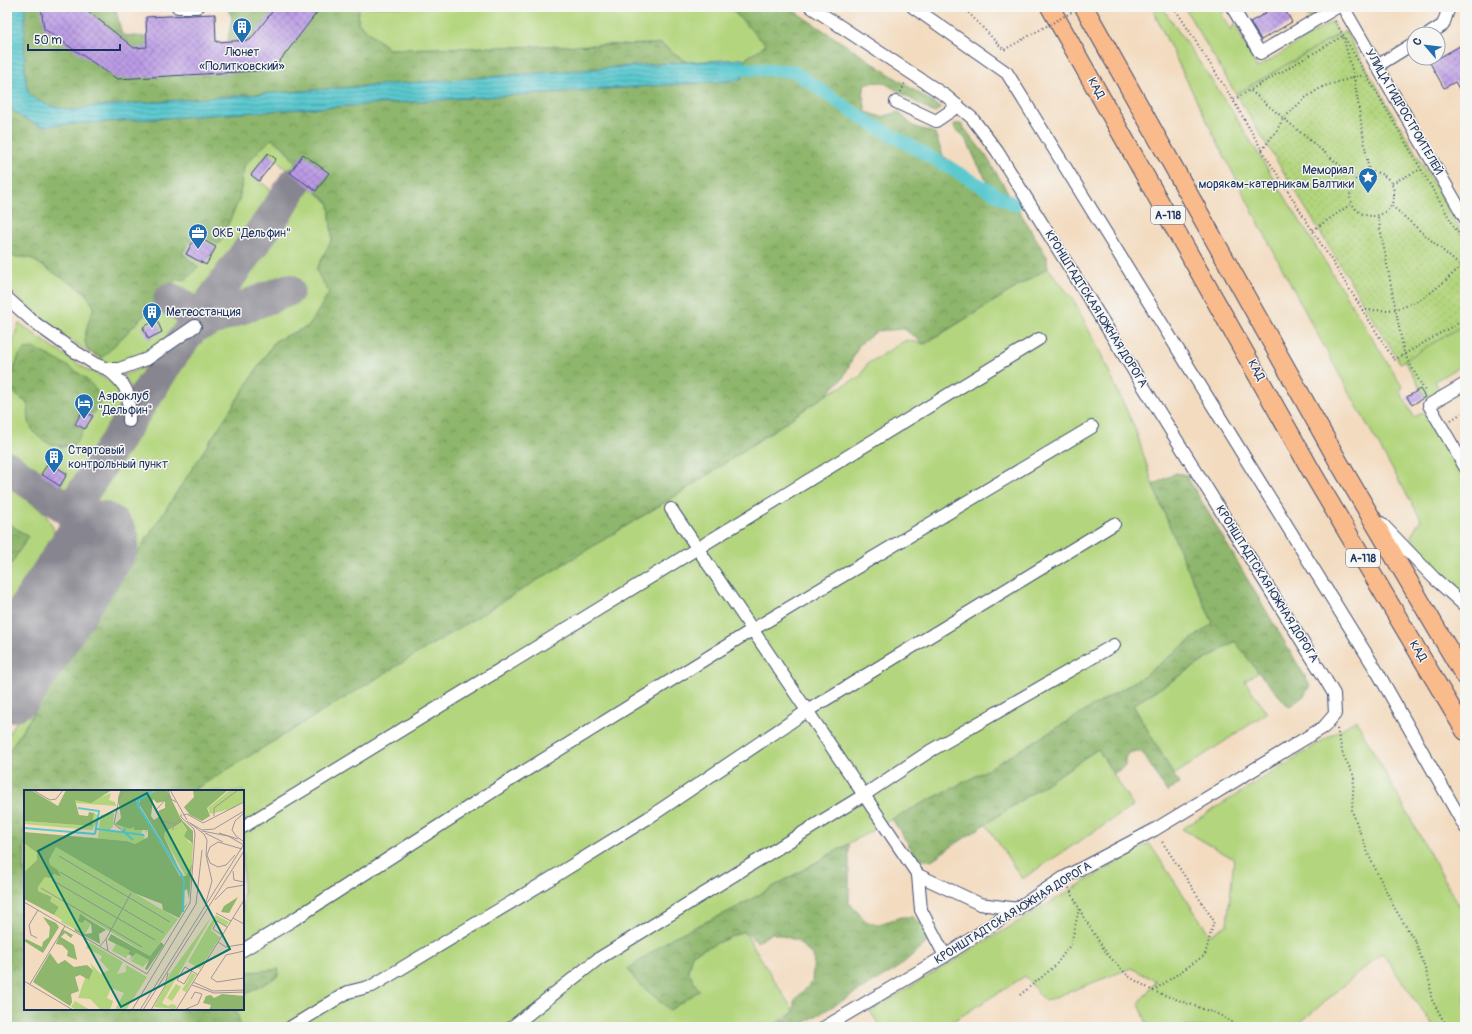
<svg xmlns="http://www.w3.org/2000/svg" width="1472" height="1034" font-family="Pangolin,sans-serif">
	<style>
		.green { fill: #b3d57d; stroke: #67826e; fill-rule: evenodd }
		.forest { fill: url(#forest-crowns); stroke: #547265 }
		.park { fill: url(#park-dots); stroke: #67826e }
		.water { fill: url(#water-rules); stroke: #3c7c96 }
		.lines { fill: none; stroke-linecap: round; stroke-linejoin: round }
		.canal { stroke: #5cc9cf; stroke-width: 13 }
		.taxiway { stroke: #87858f; stroke-width: 33 }
		.runway { stroke: #87858f; stroke-width: 83 }
		.building { fill: url(#building-cross-hatch) }
		.minor-casing { stroke: #3b496d; stroke-width: 14 }
		.highway-casing { stroke: #3b496d; stroke-width: 20 }
		.path { stroke: #3b496d; stroke-width: 2; stroke-dasharray: 1 3; stroke-linecap: butt }
		.minor { stroke: #fff; stroke-width: 12 }
		.highway { stroke: #fabb8c; stroke-width: 18 }
		.path-bridge { stroke: #3b496d; stroke-width: 2; stroke-dasharray: 1 3; stroke-linecap: butt }
		.labels { text-anchor: middle; dominant-baseline: central; stroke-width: 3; stroke-linejoin: round; paint-order: stroke }
		.shield { fill: #f6f6f2; stroke: #5d6b8a; stroke-width: 1 }
		.shield-label { font-size: 11px; font-weight: bold; fill: #1b2f5e }
		.poi-label { font-size: 12px; fill: #1b2f5e; stroke: #f6f6f2; text-anchor: start }
		.street-label { font-size: 12px; fill: #1b2f5e; stroke: #f6f6f2 }
		.inset-river { fill: none; stroke: #5cc9cf; stroke-width: 2 }
		.inset-road { fill: none; stroke: #9d9699; stroke-width: 1 }
		.view { fill: #0f766e; fill-opacity: 0.15; stroke: #0f766e; stroke-width: 2 }
		.inset-edge { fill: none; stroke: #1b2f5e; stroke-width: 2 }
	</style>
	<defs>
		<pattern id="forest-crowns" width="20" height="18" patternUnits="userSpaceOnUse"><rect width="20" height="18" fill="#8eb66c"/><path d="M2 6a3 3 0 1 1 6 0M12 15a3 3 0 1 1 6 0" fill="none" stroke="#73945c"/></pattern>
		<pattern id="park-dots" width="8" height="8" patternUnits="userSpaceOnUse"><rect width="8" height="8" fill="#b3d57d"/><path d="M2 2h.1M6 6h.1" fill="none" stroke="#99b76e" stroke-width="1.8" stroke-linecap="round"/></pattern>
		<pattern id="water-rules" width="6" height="5" patternUnits="userSpaceOnUse"><rect width="6" height="5" fill="#5cc9cf"/><path d="M0 2.5h6" fill="none" stroke="#4ba4ab"/></pattern>
		<pattern id="building-cross-hatch" width="8" height="8" patternUnits="userSpaceOnUse"><rect width="8" height="8" fill="#bb9be5"/><path d="M0 0l8 8M0 8l8-8" fill="none" stroke="#977fbd"/></pattern>
	</defs>
	<rect width="100%" height="100%" fill="#f6f6f2"/>
	<filter id="ink" filterUnits="userSpaceOnUse"><feTurbulence type="fractalNoise" baseFrequency=".025" numOctaves="2"/><feDisplacementMap in="SourceGraphic" scale="8" xChannelSelector="R" yChannelSelector="G"/><feConvolveMatrix kernelMatrix="1 2 1 2 8 2 1 2 1" color-interpolation-filters="sRGB"/></filter>
	<filter id="wash" filterUnits="userSpaceOnUse"><feTurbulence type="fractalNoise" baseFrequency=".012" numOctaves="4" result="noise"/><feDisplacementMap in="SourceGraphic" scale="16" xChannelSelector="R" yChannelSelector="G"/><feGaussianBlur stdDeviation="0.9" result="paint"/><feColorMatrix in="noise" values="0 0 0 0 0 0 0 0 0 0 0 0 0 0 0 0 0 1.4 0 .05"/><feComposite in="paint" operator="in"/></filter>
	<g filter="url(#wash)">
		<rect width="100%" height="100%" fill="#f3dbc0"/>
		<g class="green">
			<path d="M359,7H729L767,45L745,59L687,62L661,44L389,49L358,23Z"/>
			<path d="M1157,7L1164,10L1227,103L1403,388L1399,390L1414,417L1425,412L1465,480V597L1457,591L1421,555L1411,536L1421,519C1325,354 1237,186 1154,13Z"/>
			<path d="M1184,7H1224L1222,15L1231,31L1234,23L1257,68L1332,22L1339,34L1236,94Z"/>
			<path d="M1299,7H1330L1312,18L1307,17Z"/>
			<path d="M271,139L282,145L296,163L290,173L268,153L251,175L274,192L275,197L274,210L199,313L188,325L147,355L115,365L109,364L99,358L103,357L152,307L175,280L198,267L182,253L196,232L219,243L239,200L244,166Z"/>
			<path d="M304,183L329,203L332,239L316,270L329,293L309,326L275,341L7,754V736L137,535L140,536L84,501L139,414L177,359L211,315Z"/>
			<path d="M7,256L30,258L85,292L94,307L87,331L85,342L90,353L49,325L7,288Z"/>
			<path d="M1048,268L1074,301L1099,350L1136,431L1153,485L1183,559L1213,623L1144,676L978,775L892,819L732,910L673,937L636,981L647,990L688,971L692,954L744,931L794,1012L770,1027H241L236,1009H243V996L279,969L243,973V791H192L685,490L826,395L861,376L867,364L906,340L925,344Z"/>
			<path d="M19,323L52,347L86,369L108,380L120,392L124,399V417L81,482L76,487L68,490L60,486L67,474L49,462L41,474L7,449V358ZM19,355L82,409L73,424L84,431L69,446L62,447L51,444L30,424L27,403L9,384Z"/>
			<path d="M1465,324V368L1463,364L1435,381L1440,391L1427,399L1404,360Z"/>
			<path d="M168,353L135,401C133,390 129,383 122,375C139,371 154,362 168,353Z"/>
			<path d="M7,480C23,491 46,510 53,528C56,534 52,545 51,553L7,621V570L28,537L7,522Z"/>
			<path d="M1236,641L1258,672L1245,681L1267,713L1174,775L1133,705Z"/>
			<path d="M1356,720L1465,917V1027H1434L1382,953L1295,1027H1148L1139,1003L1156,981L1131,968L1045,1001L1025,976L944,1027H880L870,1011L1149,843L1210,935L1227,925L1234,859L1182,829Z"/>
			<path d="M1098,749L1133,806L1022,879L986,824Z"/>
		</g>
		<g class="forest">
			<path d="M25,7H115L122,35L175,39L225,56L232,17L226,7H359L358,23L389,49L661,44L687,62L89,107C83,108 77,110 71,110C60,109 35,103 29,93C22,80 25,24 25,7Z"/>
			<path d="M729,7H788L941,108L934,113L883,82L865,83L863,96L866,112L882,117L898,112L913,126L935,133L943,156L970,174L989,184C986,178 981,171 978,165C971,152 968,137 955,129L954,124H961L986,156L1046,255L1048,268L924,344L904,329L877,331L859,345L843,378L826,395L685,490L192,791H25V1009H236L241,1027H7V754L275,341L309,326L329,293L316,270L332,239L329,203L316,191L329,173L303,154L296,163L282,146L271,139L244,166L239,200L219,244L196,232L182,253L198,267L187,279L175,280L152,307L103,357C99,357 98,357 94,355C77,346 89,321 94,307L85,292L30,258L7,256V104C17,117 28,121 43,126L741,80L745,59L766,45Z"/>
			<path d="M34,348C56,360 92,375 101,399L93,414L82,409L73,424L84,430L75,444C58,449 38,443 30,425C28,419 29,410 27,403L16,395L9,384L19,355L25,349Z"/>
			<path d="M1176,473L1186,475L1310,685L1304,696L1289,707L1258,672L1235,641L1133,705L1179,784L1167,792L1142,752H1131L1125,758V766L1113,774L1098,749L930,861L916,856L892,819L978,775L1144,676L1213,623L1183,559L1153,485Z"/>
			<path d="M7,522L28,537L7,570Z"/>
			<path d="M849,844V903L867,922L879,924L901,917H912L928,929L930,940L895,970L797,1027H771L785,1020L794,1012V1001L812,982L814,957L796,940L772,933L757,942L744,931L692,954L688,971L699,991L670,1010L636,981L628,969L673,937L732,910Z"/>
			<path d="M279,969L278,976L243,996V973Z"/>
		</g>
		<path class="park" d="M1345,31L1465,238V324L1400,363L1236,94Z"/>
		<path class="water" d="M7,7H25C25,25 22,80 29,93C35,103 60,109 71,110C77,110 83,108 89,107L687,62L745,59L741,80L43,126C28,121 17,117 7,104Z"/>
		<g class="lines">
			<path class="canal" d="M726,70L744,69L793,71L865,120L1015,205"/>
			<g class="taxiway">
				<path d="M170,299C186,307 190,309 195,326L288,290"/>
				<path d="M7,467L71,511L93,530L97,542"/>
				<path d="M71,511L168,361L277,211L294,184"/>
			</g>
			<path class="runway" d="M7,681L97,542"/>
		</g>
		<g id="blocks">
			<g class="building">
				<path d="M41,7H83L134,48L147,47L146,17L215,14L216,42L250,40L276,7H321L273,70L117,79L44,29Z"/>
				<path d="M1262,7H1283L1292,22L1261,40L1250,22L1266,13Z"/>
				<path d="M1465,43V99L1455,82L1444,88L1430,63Z"/>
				<path d="M268,153L276,159L259,181L251,175Z"/>
				<path d="M303,154L329,173L316,191L290,173Z"/>
				<path d="M196,236L216,247L206,265L186,254Z"/>
				<path d="M157,320L162,332L148,339L143,327Z"/>
				<path d="M1420,389L1425,397L1412,405L1407,397Z"/>
				<path d="M83,410L93,416L85,429L75,424Z"/>
				<path d="M49,462L67,474L60,486L41,474Z"/>
			</g>
		</g>
	</g>
	<g filter="url(#ink)">
		<use href="#blocks" fill-opacity="0" stroke="#3b496d" stroke-width="1"/>
		<g class="lines">
			<defs>
				<g id="minor">
					<path d="M178,7H197"/>
					<path d="M811,7L946,96L972,118L997,151L1321,672L1334,694L1335,714L1324,727L1154,830L1063,878L945,956L825,1027"/>
					<path d="M913,7L1007,73L1378,673L1465,827"/>
					<path d="M1232,7L1260,53L1337,7"/>
					<path d="M1343,7L1465,218"/>
					<path d="M1429,34L1443,25L1449,7"/>
					<path d="M1377,66L1414,43"/>
					<path d="M896,102L936,121L958,106"/>
					<path d="M7,298L35,323L74,351L95,364L107,369H119L147,359L195,326"/>
					<path d="M107,369C129,386 130,394 129,421"/>
					<path d="M1465,384L1429,405L1465,467"/>
					<path d="M671,509L918,875L921,910L945,956"/>
					<path d="M1381,523L1434,578L1465,606"/>
					<path d="M243,827L1039,339"/>
					<path d="M918,875L980,904L1018,909"/>
					<path d="M243,950L293,920L512,779L752,630L1092,427"/>
					<path d="M291,1027L348,992L372,986L555,876L648,818L807,711L1114,524"/>
					<path d="M512,1027L598,959L864,795L930,751L1114,645"/>
				</g>
				<g id="highway">
					<path d="M1050,7L1313,474L1465,731"/>
					<path d="M1084,7L1338,461L1465,677"/>
				</g>
			</defs>
			<use href="#minor" class="minor-casing"/>
			<use href="#highway" class="highway-casing"/>
			<g class="path">
				<path d="M963,7L1004,50L1025,38"/>
				<path d="M1174,7L1233,100"/>
				<path d="M1335,21L1465,245"/>
				<path d="M1251,91L1355,178"/>
				<path d="M901,92L905,83"/>
				<path d="M1262,150L1277,130L1283,119L1304,99L1322,87L1354,77L1365,75"/>
				<circle cx="1372" cy="194" r="22"/>
				<path d="M1369,172L1354,77L1343,36L1233,100L1262,150L1394,360L1465,319"/>
				<path d="M1392,183L1421,169"/>
				<path d="M1392,206L1465,270"/>
				<path d="M1378,217L1404,353L1426,393"/>
				<path d="M1313,230L1351,204"/>
				<path d="M1362,310C1373,310 1385,311 1396,309C1424,302 1445,282 1465,262"/>
				<path d="M1451,420L1465,411"/>
				<path d="M1337,729L1343,755L1354,776L1352,811L1369,856L1394,907L1416,943L1430,983L1431,998L1447,1027"/>
				<path d="M1069,888L1083,916L1107,954L1128,976L1153,991L1220,1015L1239,1027"/>
				<path d="M1153,991L1205,955L1214,921L1161,840"/>
				<path d="M1020,995L1055,966L1071,944L1079,909"/>
			</g>
			<use href="#minor" class="minor"/>
			<use href="#highway" class="highway"/>
			<path class="path-bridge" d="M1025,38L1081,7"/>
		</g>
	</g>
	<defs>
		<symbol id="building-pin" viewBox="-11 -11 22 30"><path d="M0 17L-7.5 6A9.5 9.5 0 1 1 7.5 6Z" fill="#1f6fb2" stroke="#f6f6f2"/><path d="M-4-6H4V6H1V3H-1V6H-4ZM-2.5-4.3h1.7v1.8h-1.7ZM.8-4.3h1.7v1.8H.8ZM-2.5-1h1.7V.8h-1.7ZM.8-1h1.7V.8H.8Z" fill="#fff"/></symbol>
		<symbol id="sight-pin" viewBox="-11 -11 22 30"><path d="M0 17L-7.5 6A9.5 9.5 0 1 1 7.5 6Z" fill="#1f6fb2" stroke="#f6f6f2"/><path d="M0-6L1.8-2.2L6-1.7L2.9 1.2L3.7 5.4L0 3.3L-3.7 5.4L-2.9 1.2L-6-1.7L-1.8-2.2Z" fill="#fff"/></symbol>
		<symbol id="office-pin" viewBox="-11 -11 22 30"><path d="M0 17L-7.5 6A9.5 9.5 0 1 1 7.5 6Z" fill="#1f6fb2" stroke="#f6f6f2"/><path d="M-6-3h4V-5.5h4V-3h4V5H-6ZM-1-4.5V-3h2v-1.5ZM-6 0V1H6V0Z" fill="#fff"/></symbol>
		<symbol id="hotel-pin" viewBox="-11 -11 22 30"><path d="M0 17L-7.5 6A9.5 9.5 0 1 1 7.5 6Z" fill="#1f6fb2" stroke="#f6f6f2"/><path d="M-6-4.5h1.5V1H6V5H4.5V3h-9V5H-6ZM-4 0a1.8 1.8 0 1 1 3.6 0ZM.5 0V-2.5h3Q6-2.5 6 0Z" fill="#fff"/></symbol>
	</defs>
	<g fill-rule="evenodd">
		<use href="#building-pin" x="231" y="16" width="22" height="30"/>
		<use href="#sight-pin" x="1357" y="166" width="22" height="30"/>
		<use href="#office-pin" x="187" y="222" width="22" height="30"/>
		<use href="#building-pin" x="141" y="301" width="22" height="30"/>
		<use href="#hotel-pin" x="73" y="392" width="22" height="30"/>
		<use href="#building-pin" x="43" y="446" width="22" height="30"/>
	</g>
	<g class="labels">
		<g class="shield">
			<rect x="1151" y="206" width="34" height="18" rx="3"/>
			<rect x="1346" y="549" width="34" height="18" rx="3"/>
		</g>
		<g class="shield-label">
			<text x="1168" y="215">А-118</text>
			<text x="1363" y="558">А-118</text>
		</g>
		<g class="poi-label">
			<text x="242" y="52" text-anchor="middle">Люнет<tspan x="242" dy="14">«Политковский»</tspan></text>
			<text x="1354" y="170" text-anchor="end">Мемориал<tspan x="1354" dy="14">морякам-катерникам Балтики</tspan></text>
			<text x="212" y="233">ОКБ "Дельфин"</text>
			<text x="166" y="312">Метеостанция</text>
			<text x="98" y="396">Аэроклуб<tspan x="98" dy="14">"Дельфин"</tspan></text>
			<text x="68" y="450">Стартовый<tspan x="68" dy="14">контрольный пункт</tspan></text>
		</g>
		<g class="street-label">
			<text transform="translate(1096 88) rotate(61)">КАД</text>
			<text transform="translate(1404 112) rotate(60)">УЛИЦА ГИДРОСТРОИТЕЛЕЙ</text>
			<text transform="translate(1096 309) rotate(58)">КРОНШТАДТСКАЯ ЮЖНАЯ ДОРОГА</text>
			<text transform="translate(1256 370) rotate(61)">КАД</text>
			<text transform="translate(1267 584) rotate(58)">КРОНШТАДТСКАЯ ЮЖНАЯ ДОРОГА</text>
			<text transform="translate(1418 651) rotate(59)">КАД</text>
			<text transform="translate(1013 913) rotate(-32)">КРОНШТАДТСКАЯ ЮЖНАЯ ДОРОГА</text>
		</g>
	</g>
	<g transform="translate(24 790)">
		<rect width="220" height="220" fill="#f3dbc0"/>
		<path d="M206,0H220V11L210,18L186,24L184,18ZM87,3L85,10L91,12L92,16L51,13V10H69ZM70,23L73,25V32L68,40L0,34V31L68,36ZM90,23L89,36L86,40L75,38L77,25ZM158,32L163,41L164,52L169,54L168,74L162,87L140,47L141,42ZM91,34L106,39L110,37V40L119,38L124,41L121,43L122,40L119,39L117,44L101,42ZM75,40L121,45L120,49L111,54L103,51L0,42L74,48ZM0,53L13,63V70L0,82ZM32,57L154,129L126,166L62,127L55,126L54,131L61,130L67,134L61,144L37,132L38,130L30,125L35,117L26,111L28,107L14,101V97L21,87L30,84L36,87L34,80L26,76L25,70ZM192,125L205,132L202,136L193,131L190,133L187,140L195,147L183,139ZM188,126L138,213L144,216L148,214L153,216L151,219L130,217L141,197L145,185ZM65,152L99,172L93,184L102,182V175L123,187L102,220H91L100,203L87,198L83,208L89,211L86,220H77L66,209L54,208L61,188L65,190L69,180L66,173L77,184L85,180L76,170L78,166L62,158ZM92,154L106,161L102,168L88,161ZM112,163L125,170L119,177L107,171ZM168,183L172,185L162,202L158,200ZM152,194L157,197L148,211L143,208ZM51,211L66,220H52L47,217Z" fill="#b3d57d"/>
		<path d="M0,0H7L34,16L42,0H88L67,13L51,10L55,25L64,26L65,22L70,23L68,36L0,31ZM94,0H131L112,11L156,86H162L168,74L165,109L163,99L160,101V117L164,112L155,128L139,120L138,114L110,103L32,57L25,70L26,75L34,80L37,87L30,84L26,88L21,87L14,97V101L28,107L26,111L35,117L30,125L0,109V82L13,70V63L0,53V42L103,51L111,54L124,47V40H110V37L106,39L91,34L97,28L94,8L96,1ZM133,0H143L157,29L169,41V54L160,46L163,40L158,32L141,42L140,47L155,79L115,14L116,10ZM129,9L133,13L141,11V18L134,21L136,26L130,30L127,26ZM169,0H204L183,18L186,26L178,31L166,25L160,17L170,7ZM214,107L205,123L197,122L200,116ZM56,124L82,140L75,144L76,154L51,141L50,138L61,144L68,143L67,134L61,130L58,133L54,131ZM19,127L32,133L35,137L19,163L0,151L2,149L18,157L19,152L25,147L26,137ZM38,139L49,145L47,148L41,143L37,147L50,155L53,170L43,166L44,161L38,155L32,154ZM87,144L126,166L137,152L140,155L123,180L121,179L125,170L112,163L105,171L108,166L104,164L106,161L84,150ZM26,163L34,174L41,170L50,177L63,175L69,180L65,190L56,185L51,187L55,201L47,204L48,212L46,216L9,192ZM198,204L220,206V220H185L187,215L179,213L182,206L187,205L190,208Z" fill="#8eb66c" fill-rule="evenodd"/>
		<path d="M183,139L196,147L176,179L164,172Z" fill="#b3d57d"/>
		<path d="M131,0H133L115,11L116,17L159,85L157,86L112,15L113,9Z" fill="#5cc9cf"/>
		<path class="inset-river" d="M54,18L75,21L71,44M0,38L71,44M101,38L100,42L109,50M73,39L120,45M157,84L160,91L159,122"/>
		<path class="inset-road" d="M9,0L26,10L32,9L39,0M144,0L147,9L152,12M146,0L163,30M145,6L132,20L138,31L151,34M220,23L211,31L208,40L212,46L220,52M159,25L163,24L179,33L220,12M190,26V18L214,0M163,31L180,44L183,50L182,65L188,91L182,112M166,33L178,40L190,39L220,21M149,40V37L158,29M178,41L204,46L220,55M100,42L90,34L95,9L100,0M181,43L199,52M195,43L214,49M211,65L202,75L194,77L186,73L183,65L186,57L194,52L218,59M35,66L146,132M209,81L210,90L220,92M36,82L140,143M28,90L131,150M17,98L118,157M191,110L203,98L220,95M0,112L123,184L166,113L171,44L170,39L157,27V24M192,123L207,131M209,128L220,134M198,145L189,139L193,131L203,137M13,148L7,145L5,135L14,120M82,149L84,161M194,152L202,157L220,154M76,156L82,149L107,103M220,161L202,165L187,188L193,192L220,188M168,181L161,177L153,190L160,194L168,181L174,185M0,191L49,220M169,192L189,201L220,200M6,194L41,136M168,195L190,203L220,202M108,220L172,114L178,60M116,220L220,54M119,220L220,61M127,220L141,196L144,183M152,220L220,110M160,220L174,214L178,204L171,202L167,209"/>
		<path class="view" d="M123,3L206,159L97,217L14,61Z"/>
		<rect width="220" height="220" class="inset-edge"/>
	</g>
	<rect width="1472" height="1034" fill="none" stroke="#f6f6f2" stroke-width="24"/>
	<g transform="translate(1426 46) rotate(298)"><circle r="19" fill="#f6f6f2" stroke="#9ea6b7"/>
	<path d="M0-3L7 15L0 10L-7 15Z" fill="#1f6fb2"/>
	<text y="-6" font-size="11" font-weight="bold" text-anchor="middle" fill="#1b2f5e">С</text>
	</g>
	<path d="M28 44v6h92v-6" fill="none" stroke="#1b2f5e" stroke-width="2"/>
	<text x="34" y="44" font-size="12" fill="#1b2f5e" stroke="#f6f6f2" stroke-width="3" paint-order="stroke">50 m</text>
</svg>
